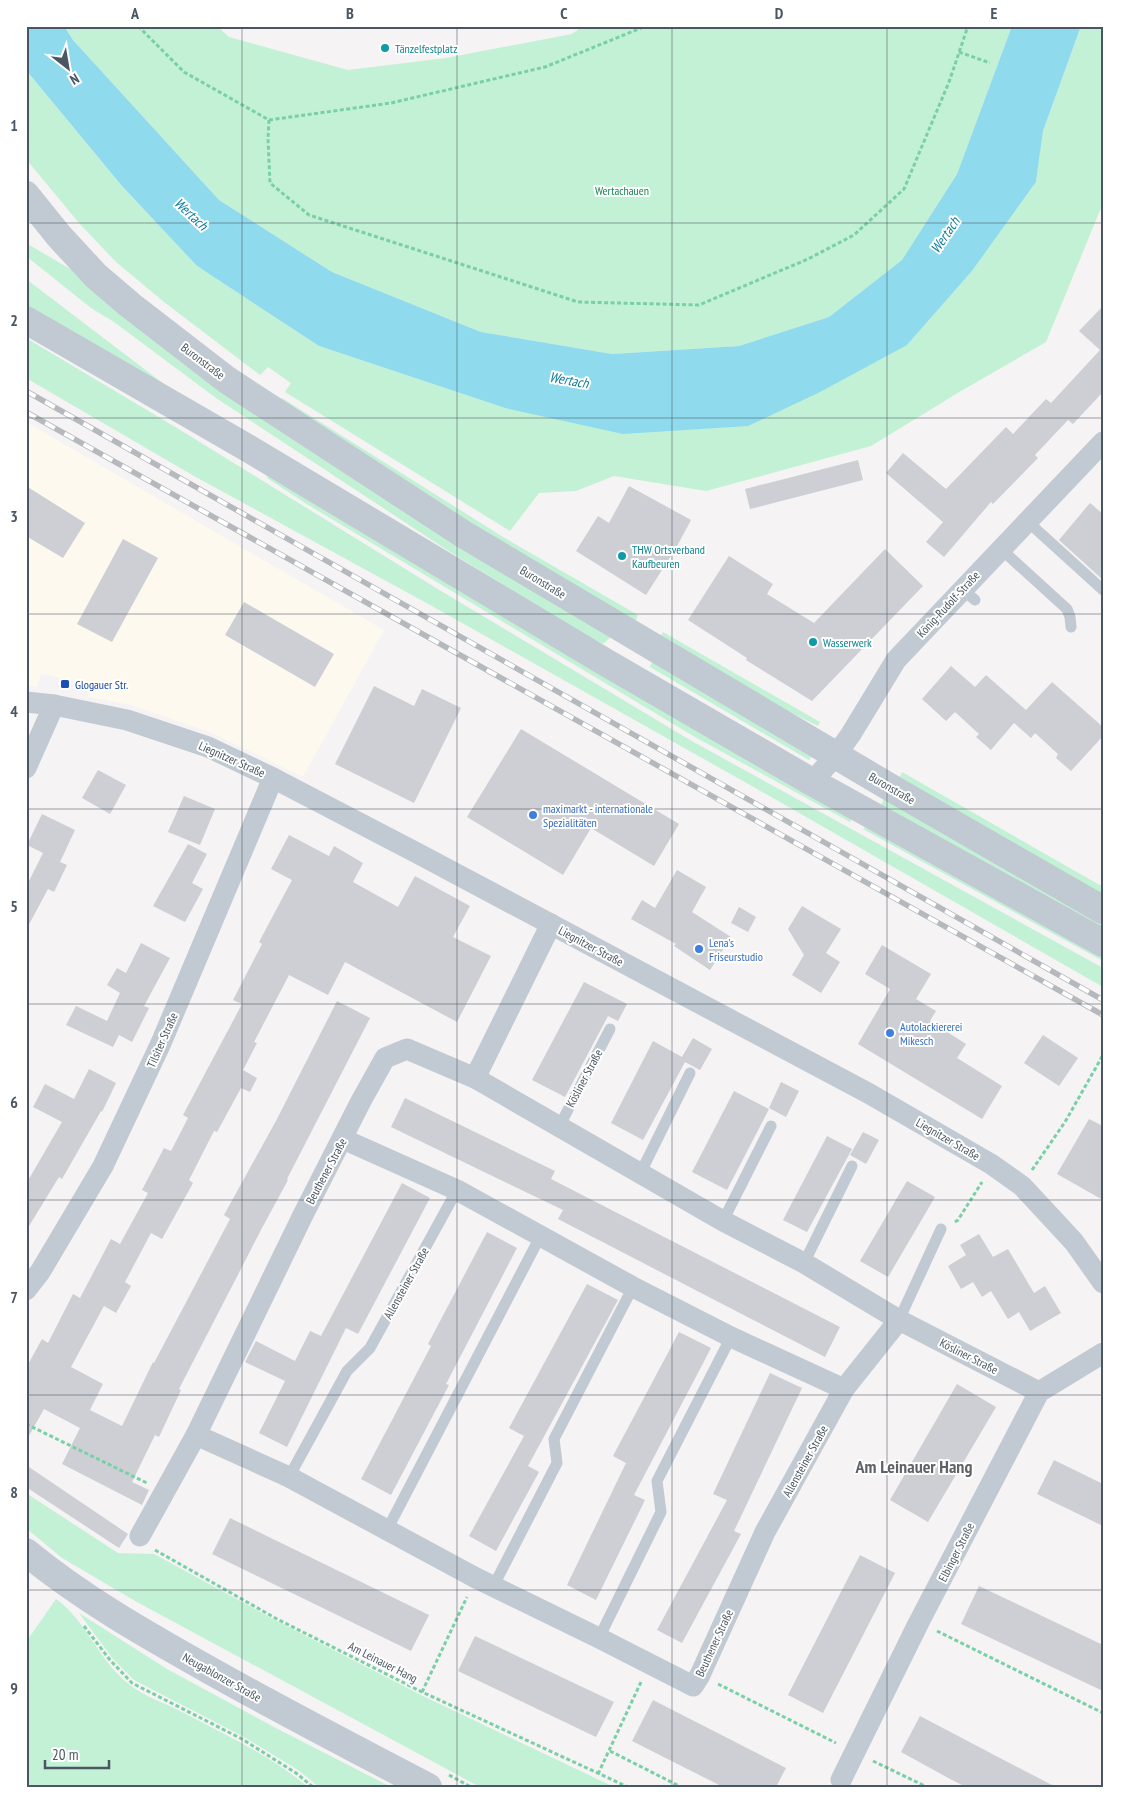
<svg xmlns="http://www.w3.org/2000/svg" width="1129" height="1813" font-family="'PT Sans Narrow',sans-serif">
	<style>
		.commercial { fill: #fdf9ef }
		.green { fill: #c3f1d5 }
		.water { fill: #90daee }
		.building { fill: #cdcfd5 }
		.lines { fill: none; stroke-linecap: round; stroke-linejoin: round }
		.path { stroke: #7ad0a6; stroke-width: 3; stroke-dasharray: 4 2.5; stroke-linecap: butt }
		.service { stroke: #c1cad2; stroke-width: 11 }
		.minor { stroke: #c1cad2; stroke-width: 21 }
		.tertiary { stroke: #c1cad2; stroke-width: 28 }
		.rail-casing { stroke: #b5b8bd; stroke-width: 5.5 }
		.rail { stroke: #fff; stroke-width: 4; stroke-dasharray: 11; stroke-linecap: butt }
		.grid { fill: none; stroke: #4a5661; stroke-width: 1; stroke-opacity: 0.55 }
		.culture-dot { fill: #0f9aa8; stroke: #fff; stroke-width: 2 }
		.transit-dot { fill: #1a4fb4; stroke: #fff; stroke-width: 2 }
		.shop-dot { fill: #3f7fe0; stroke: #fff; stroke-width: 2 }
		.labels { text-anchor: middle; dominant-baseline: central; stroke-width: 4; stroke-linejoin: round; paint-order: stroke }
		.culture-label { font-size: 12px; fill: #0d838f; stroke: #fff; text-anchor: start }
		.park-label { font-size: 12px; fill: #17864f; stroke: #fff }
		.street-label { font-size: 12px; fill: #4a5661; stroke: #fff }
		.transit-label { font-size: 12px; fill: #164399; stroke: #fff; text-anchor: start }
		.shop-label { font-size: 12px; fill: #366cbe; stroke: #fff; text-anchor: start }
		.water-label { font-size: 14px; font-style: italic; fill: #0c7c9b; stroke: #fff }
		.district-label { font-size: 18px; font-weight: bold; fill: #5f6368; stroke: #fff }
		.neatline { fill: none; stroke: #4a5661; stroke-width: 2 }
		.grid-label { font-size: 16px; text-anchor: middle; font-weight: bold; fill: #4a5661 }
	</style>
	<rect width="100%" height="100%" fill="#f5f3f3"/>
	<path class="commercial" d="M26,422L384,630L303,777L212,733L131,705L88,697L91,684L41,674L37,687L26,685Z"/>
	<g class="green">
		<path d="M64,26H217L229,37L348,70L446,58L572,34L583,26H1012L957,174L902,260L829,317L739,346L612,354L481,332L332,272L219,200L73,40Z"/>
		<path d="M1081,26H1103V203L1046,342L961,391L871,446L706,491L614,476L576,491L539,493L510,531L285,392L291,383L268,367L260,375L164,302L116,262L79,223L26,159V70L122,186L197,266L319,346L505,408L907,345L972,271L1036,182L1043,131Z"/>
		<path d="M26,243L87,279L612,636L603,644L583,634L447,550L216,398L114,322L91,308L26,256Z"/>
		<path d="M26,279L185,400L26,309Z"/>
		<path d="M26,338L177,428L441,591L690,740L1103,968V987L750,785L432,606L194,476L26,378Z"/>
		<path d="M282,398L503,537L638,615L635,622L470,528L278,402Z"/>
		<path d="M269,473L852,819L850,822L695,737L305,503L267,478Z"/>
		<path d="M663,632L820,722L818,726L778,706L660,638Z"/>
		<path d="M653,659L814,753L809,760L650,667Z"/>
		<path d="M902,772L1103,887V896L900,777Z"/>
		<path d="M885,797L1103,920V931L879,809Z"/>
		<path d="M865,827L1103,953V961L863,829Z"/>
		<path d="M26,1493L118,1553L154,1554L277,1621L421,1695L614,1787H480L137,1602L62,1558L26,1528Z"/>
		<path d="M56,1599C87,1621 99,1662 130,1685C143,1696 165,1703 180,1711C224,1734 270,1755 308,1787H26V1642Z"/>
		<path d="M79,1613L167,1669L274,1727L391,1787H319L298,1770L244,1737L134,1680L113,1659Z"/>
	</g>
	<path class="water" d="M26,26H64L73,40L219,200L332,272L481,332L612,354L739,346L829,317L902,260L957,174L1012,26H1081L1043,131L1036,182L972,271L907,345L820,392L748,426L623,434L505,408L319,346L197,266L122,186L26,70Z"/>
	<g class="building">
		<path d="M1103,306V392L1073,424L1068,420L1035,455L1038,458L993,504L991,502L944,557L926,542L943,522L886,473L903,453L946,489L1006,427L1013,434L1046,399L1051,403L1100,350L1079,331Z"/>
		<path d="M858,460L863,480L750,509L745,489Z"/>
		<path d="M26,486L85,523L63,558L26,536Z"/>
		<path d="M629,486L691,520L676,548L646,595L576,551L598,516L609,523Z"/>
		<path d="M1090,503L1103,514V580L1059,540Z"/>
		<path d="M123,539L158,558L112,642L77,624Z"/>
		<path d="M885,549L923,586L812,701L746,660L747,658L688,620L729,556L773,584L767,594L814,623Z"/>
		<path d="M244,602L334,654L315,687L225,635Z"/>
		<path d="M951,666L975,687L986,675L1026,710L1052,682L1103,727V736L1071,771L1056,758L1058,754L1035,733L1031,738L1014,723L991,750L976,737L979,734L955,712L946,721L922,699Z"/>
		<path d="M374,686L414,706L422,689L461,708L414,803L335,764Z"/>
		<path d="M521,729L679,824L654,866L591,828L563,875L467,817Z"/>
		<path d="M98,770L126,785L110,814L82,798Z"/>
		<path d="M184,796L215,809L200,845L168,832Z"/>
		<path d="M42,814L75,830L60,862L67,865L54,892L48,889L26,930V887L43,853L27,845Z"/>
		<path d="M289,835L329,856L334,846L363,863L353,882L398,907L415,876L470,906L453,937L491,956L457,1022L345,962L328,995L289,975L254,1042L257,1043L243,1070L257,1078L250,1092L241,1088L217,1132L214,1131L189,1180L193,1183L162,1239L151,1233L125,1282L131,1286L116,1313L104,1306L71,1367L103,1384L90,1410L122,1426L153,1362L154,1363L230,1219L224,1215L277,1119L337,1001L370,1018L287,1179L288,1180L262,1228L179,1389L181,1390L159,1437L155,1435L132,1482L149,1490L142,1505L62,1464L80,1428L44,1409L26,1441V1368L42,1339L48,1343L73,1294L80,1298L111,1239L120,1244L148,1193L142,1190L164,1148L171,1151L188,1118L183,1115L242,1004L233,1000L262,944L259,942L292,880L271,869Z"/>
		<path d="M188,844L207,854L192,883L203,889L185,922L153,906Z"/>
		<path d="M677,870L706,887L692,912L731,937L710,970L674,946L676,944L631,919L642,900L655,908Z"/>
		<path d="M802,906L841,929L826,953L840,962L821,993L792,975L804,955L788,929Z"/>
		<path d="M739,907L756,917L748,932L731,923Z"/>
		<path d="M141,943L170,958L144,1006L149,1008L132,1042L119,1035L113,1047L66,1025L76,1006L107,1021L120,993L107,985L117,968L126,973Z"/>
		<path d="M882,945L931,974L916,999L936,1011L930,1021L966,1044L957,1058L1002,1086L982,1119L858,1044L890,989L865,974Z"/>
		<path d="M584,982L627,1004L618,1021L608,1016L565,1097L532,1080Z"/>
		<path d="M1043,1035L1078,1058L1059,1086L1024,1063Z"/>
		<path d="M693,1038L712,1049L700,1070L685,1062L643,1140L611,1123L653,1041L682,1057Z"/>
		<path d="M89,1069L116,1083L102,1112L101,1111L62,1179L59,1177L26,1231V1184L62,1122L33,1107L45,1084L74,1099Z"/>
		<path d="M781,1082L799,1091L786,1117L769,1108Z"/>
		<path d="M734,1091L769,1109L727,1190L692,1172Z"/>
		<path d="M405,1098L555,1171L551,1179L840,1327L825,1357L558,1219L563,1210L391,1127Z"/>
		<path d="M1089,1119L1103,1126V1200L1057,1174Z"/>
		<path d="M863,1132L879,1140L866,1164L850,1155Z"/>
		<path d="M827,1136L852,1149L807,1232L783,1220Z"/>
		<path d="M907,1181L935,1197L888,1277L860,1261Z"/>
		<path d="M402,1183L430,1198L358,1334L346,1328L287,1447L259,1433L285,1381L245,1362L256,1341L295,1361L310,1331L321,1336Z"/>
		<path d="M487,1232L517,1248L446,1384L449,1385L391,1495L361,1479L431,1346L428,1344Z"/>
		<path d="M979,1234L993,1257L1008,1249L1034,1293L1045,1286L1061,1313L1030,1331L1019,1312L1008,1319L991,1291L982,1297L973,1282L961,1289L948,1266L966,1255L960,1245Z"/>
		<path d="M587,1284L618,1300L528,1466L539,1472L496,1551L469,1536L524,1436L509,1428Z"/>
		<path d="M679,1332L711,1348L634,1495L645,1500L596,1600L567,1585L626,1463L613,1456Z"/>
		<path d="M770,1373L802,1388L734,1531L741,1534L682,1643L657,1630L727,1500L713,1494Z"/>
		<path d="M957,1384L996,1407L928,1522L890,1500Z"/>
		<path d="M1054,1460L1103,1484V1526L1037,1494Z"/>
		<path d="M26,1465L128,1534L119,1548L26,1487Z"/>
		<path d="M230,1518L429,1615L411,1651L212,1554Z"/>
		<path d="M860,1555L895,1573L823,1713L788,1695Z"/>
		<path d="M979,1586L1103,1645V1691L961,1624Z"/>
		<path d="M475,1636L614,1702L596,1737L458,1671Z"/>
		<path d="M653,1700L786,1768L776,1787H723L632,1741Z"/>
		<path d="M920,1716L1023,1770L1056,1787H966L952,1780L901,1752Z"/>
	</g>
	<g class="lines">
		<g class="path">
			<path d="M138,26L184,72L269,120L268,139L270,183L309,215L578,302L699,305L808,259L854,235L904,189L949,82L968,26"/>
			<path d="M959,52L990,63"/>
			<path d="M269,120L391,103L545,67L646,26"/>
			<path d="M1032,1170L1065,1122L1103,1055"/>
			<path d="M955,1222L958,1220L982,1182"/>
			<path d="M26,1424L147,1483"/>
			<path d="M155,1550L277,1619L422,1692L628,1787"/>
			<path d="M84,1626L110,1660L132,1683L242,1739L296,1773L313,1787"/>
			<path d="M937,1631L1103,1713"/>
			<path d="M718,1684L836,1743"/>
			<path d="M422,1692L467,1597"/>
			<path d="M610,1751L681,1787"/>
			<path d="M873,1761L927,1787"/>
			<path d="M598,1774L641,1682"/>
			<path d="M449,1775L471,1787"/>
		</g>
		<g class="service">
			<path d="M1027,521L1103,590"/>
			<path d="M1001,549L1067,609L1070,617L1071,627"/>
			<path d="M962,589L975,600"/>
			<path d="M559,1127L610,1029"/>
			<path d="M641,1172L690,1073"/>
			<path d="M723,1221L771,1126"/>
			<path d="M804,1263L852,1166"/>
			<path d="M899,1320L941,1229"/>
			<path d="M289,1477L347,1371L370,1348L457,1190"/>
			<path d="M387,1530L541,1235"/>
			<path d="M493,1587L557,1463L554,1439L633,1287"/>
			<path d="M599,1638L661,1512L657,1481L731,1337"/>
		</g>
		<g class="minor">
			<path d="M26,702L54,705L127,720L208,747L273,778L417,853L868,1093L991,1164L1022,1186L1074,1242L1103,1283"/>
			<path d="M26,768L54,705"/>
			<path d="M812,782L836,755L851,734L896,660L1103,442"/>
			<path d="M475,1078L723,1221L804,1263L899,1320L1039,1392"/>
			<path d="M343,1139L457,1190L633,1287L731,1337L844,1389L765,1532L700,1675L693,1686L599,1638L476,1578L289,1477L196,1435L303,1215L361,1101L385,1058L407,1049L475,1078L551,924"/>
			<path d="M26,1290L40,1272L103,1166L161,1043L273,778"/>
			<path d="M844,1389L899,1320"/>
			<path d="M140,1536L196,1435"/>
			<path d="M841,1780L919,1622L1039,1392L1103,1353"/>
		</g>
		<g class="tertiary">
			<path d="M26,195L59,236L96,276L130,305L227,380L463,534L886,785L1103,910"/>
			<path d="M26,320L251,450L605,662L812,782L1103,943"/>
			<path d="M26,1552C83,1599 147,1635 211,1671C282,1711 355,1749 428,1787"/>
		</g>
		<defs>
			<g id="rail">
				<path d="M26,391L1103,1000"/>
				<path d="M26,412L1103,1015"/>
			</g>
		</defs>
		<use href="#rail" class="rail-casing"/>
		<use href="#rail" class="rail"/>
	</g>
	<path class="grid" d="M242,26V1787M457,26V1787M672,26V1787M887,26V1787M26,223H1103M26,418H1103M26,614H1103M26,809H1103M26,1004H1103M26,1200H1103M26,1395H1103M26,1590H1103"/>
	<g class="culture-dot">
		<circle cx="385" cy="48" r="5"/>
		<circle cx="622" cy="556" r="5"/>
		<circle cx="813" cy="642" r="5"/>
	</g>
	<rect class="transit-dot" x="60" y="679" width="10" height="10" rx="2.5"/>
	<g class="shop-dot">
		<circle cx="533" cy="815" r="5"/>
		<circle cx="699" cy="949" r="5"/>
		<circle cx="890" cy="1033" r="5"/>
	</g>
	<g class="labels">
		<g class="culture-label">
			<text x="395" y="48">Tänzelfestplatz</text>
			<text x="632" y="549">THW Ortsverband<tspan x="632" dy="14">Kaufbeuren</tspan></text>
			<text x="823" y="642">Wasserwerk</text>
		</g>
		<g class="park-label">
			<text x="622" y="190">Wertachauen</text>
		</g>
		<g class="street-label">
			<text transform="translate(203 361) rotate(37)">Buronstraße</text>
			<text transform="translate(543 582) rotate(31)">Buronstraße</text>
			<text transform="translate(948 604) rotate(-47)">König-Rudolf-Straße</text>
			<text transform="translate(232 759) rotate(24)">Liegnitzer Straße</text>
			<text transform="translate(892 788) rotate(30)">Buronstraße</text>
			<text transform="translate(591 946) rotate(28)">Liegnitzer Straße</text>
			<text transform="translate(162 1040) rotate(-66)">Tilsiter Straße</text>
			<text transform="translate(584 1078) rotate(-62)">Kösliner Straße</text>
			<text transform="translate(948 1139) rotate(30)">Liegnitzer Straße</text>
			<text transform="translate(326 1171) rotate(-62)">Beuthener Straße</text>
			<text transform="translate(406 1283) rotate(-61)">Allensteiner Straße</text>
			<text transform="translate(969 1356) rotate(27)">Kösliner Straße</text>
			<text transform="translate(805 1461) rotate(-61)">Allensteiner Straße</text>
			<text transform="translate(956 1552) rotate(-63)">Elbinger Straße</text>
			<text transform="translate(714 1643) rotate(-65)">Beuthener Straße</text>
			<text transform="translate(383 1662) rotate(27)">Am Leinauer Hang</text>
			<text transform="translate(222 1677) rotate(29)">Neugablonzer Straße</text>
		</g>
		<g class="transit-label">
			<text x="75" y="684">Glogauer Str.</text>
		</g>
		<g class="shop-label">
			<text x="543" y="808">maximarkt - internationale<tspan x="543" dy="14">Spezialitäten</tspan></text>
			<text x="709" y="942">Lena's<tspan x="709" dy="14">Friseurstudio</tspan></text>
			<text x="900" y="1026">Autolackiererei<tspan x="900" dy="14">Mikesch</tspan></text>
		</g>
		<g class="water-label">
			<text transform="translate(191 214) rotate(43)">Wertach</text>
			<text transform="translate(945 235) rotate(-56)">Wertach</text>
			<text transform="translate(569 380) rotate(10)">Wertach</text>
		</g>
		<g class="district-label">
			<text x="914" y="1466">Am Leinauer Hang</text>
		</g>
	</g>
	<rect width="1129" height="1813" fill="none" stroke="#ffffff" stroke-width="55"/>
	<g transform="translate(68 68) rotate(149)" stroke="#ffffff" stroke-width="4" paint-order="stroke">
	<path d="M0-4L9 19L0 12L-9 19Z" fill="#4a5661"/>
	<text y="-8" font-size="14" font-weight="bold" text-anchor="middle" fill="#4a5661">N</text>
	</g>
	<path d="M45 1760v8h64v-8" fill="none" stroke="#4a5661" stroke-width="2.5"/>
	<text x="52" y="1760" font-size="15" fill="#4a5661" stroke="#ffffff" stroke-width="4" paint-order="stroke">20 m</text>
	<rect x="28" y="28" width="1074" height="1758" class="neatline"/>
	<g class="grid-label">
		<text x="135" y="19">A</text>
		<text x="350" y="19">B</text>
		<text x="564" y="19">C</text>
		<text x="779" y="19">D</text>
		<text x="994" y="19">E</text>
		<text x="14" y="131">1</text>
		<text x="14" y="326">2</text>
		<text x="14" y="522">3</text>
		<text x="14" y="717">4</text>
		<text x="14" y="912">5</text>
		<text x="14" y="1108">6</text>
		<text x="14" y="1303">7</text>
		<text x="14" y="1498">8</text>
		<text x="14" y="1694">9</text>
	</g>
</svg>
